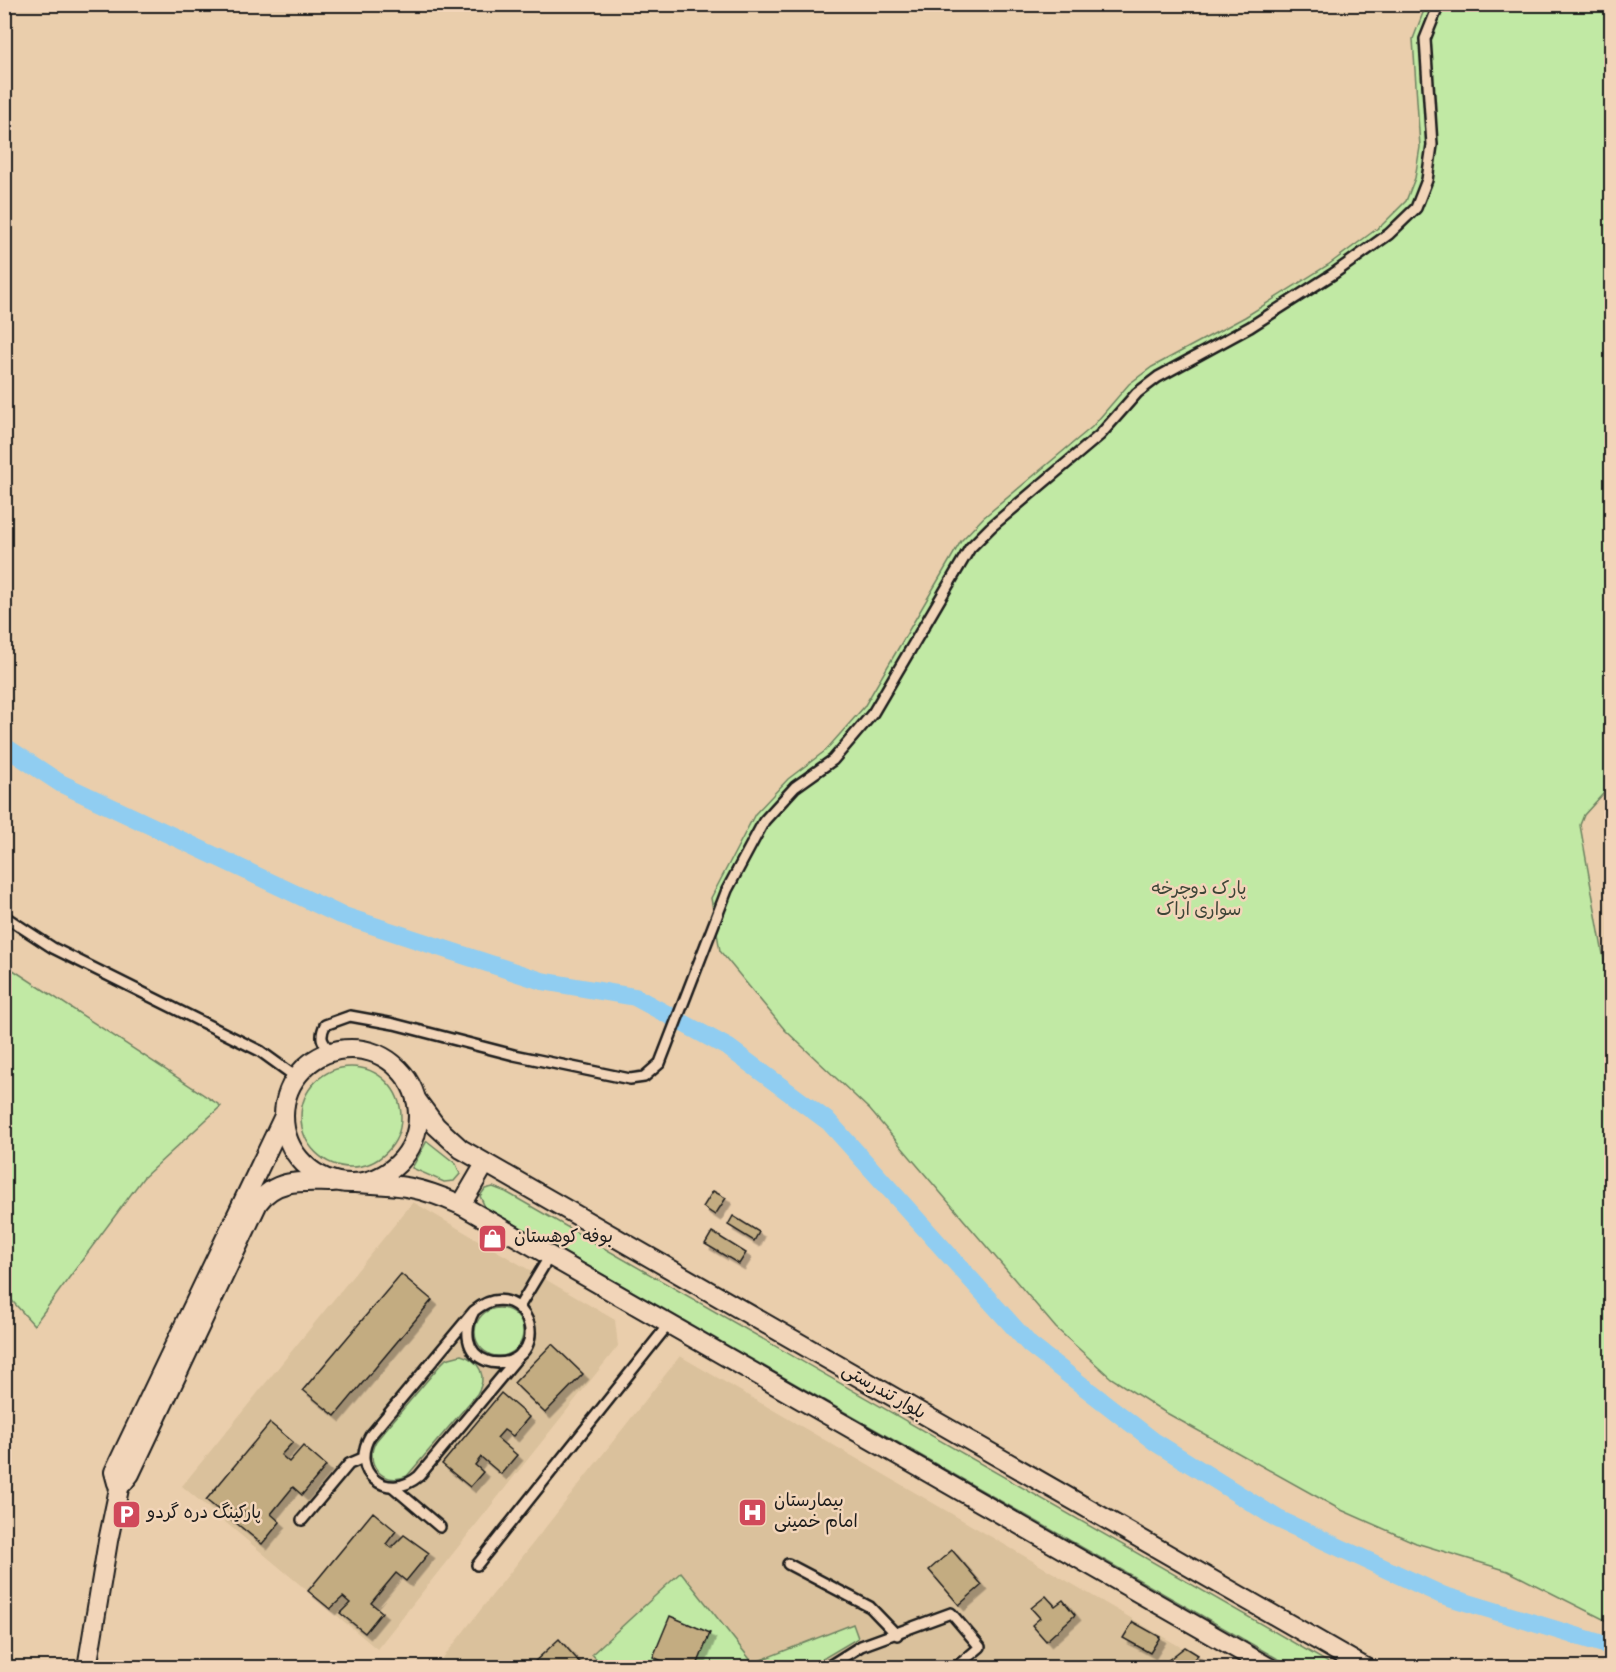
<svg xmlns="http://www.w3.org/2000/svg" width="1616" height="1672" font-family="Dekko,'Playpen Sans Arabic',sans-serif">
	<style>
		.built { fill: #dac19c }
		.green { fill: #c1e9a4; stroke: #6e8260; stroke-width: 1.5 }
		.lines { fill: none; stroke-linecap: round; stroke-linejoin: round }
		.canal { stroke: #90cdf1; stroke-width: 18 }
		.building { fill: #c3ac81; stroke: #1c1c1c; stroke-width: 1.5; filter: url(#shadow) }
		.lane-casing { stroke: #1c1c1c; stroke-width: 14 }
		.street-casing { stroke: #1c1c1c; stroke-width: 22 }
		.lane { stroke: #f2d5b9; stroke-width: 9 }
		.street { stroke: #f2d5b9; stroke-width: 18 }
		.labels { text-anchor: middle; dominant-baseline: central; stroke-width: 5; stroke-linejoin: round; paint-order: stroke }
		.park-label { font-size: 18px; fill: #3d4537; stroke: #f2d5b9 }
		.poi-label { font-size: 18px; fill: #1c1c1c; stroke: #f2d5b9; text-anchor: start }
		.street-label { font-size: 18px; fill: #1c1c1c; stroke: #f2d5b9 }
	</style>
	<defs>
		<filter id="shadow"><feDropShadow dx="5.5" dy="5.5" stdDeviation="0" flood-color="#0004"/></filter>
	</defs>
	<rect width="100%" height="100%" fill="#eaceac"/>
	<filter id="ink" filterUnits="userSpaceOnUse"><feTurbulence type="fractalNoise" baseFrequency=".0167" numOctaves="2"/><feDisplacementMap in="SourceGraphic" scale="12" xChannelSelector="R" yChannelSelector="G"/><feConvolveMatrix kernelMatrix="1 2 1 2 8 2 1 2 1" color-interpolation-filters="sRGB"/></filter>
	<g filter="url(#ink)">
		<g class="built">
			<path d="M413,1202L615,1320L618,1346L377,1649L182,1486Z"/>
			<path d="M680,1356L1215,1667L435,1668Z"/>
		</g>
		<g class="green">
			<path d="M1426,5H1611L1612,784L1584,815L1580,825L1612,1005L1611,1623L1508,1571L1416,1543L1339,1509L1163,1411L1111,1378L1056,1328L870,1110L785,1030L720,951L711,898L755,814L788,779L825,751L864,707L961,541L983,518L1092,427L1129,384L1152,367L1245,317L1328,265L1382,225L1406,201L1415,178L1420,147L1413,39Z"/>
			<path d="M4,964L221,1106L143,1178L34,1325L5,1293Z"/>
			<circle cx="351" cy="1117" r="50"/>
			<path d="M427,1141L456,1164L460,1174L454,1181L444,1182L412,1168Z"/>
			<path d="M493,1187L506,1192L1336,1667H1292L485,1207L480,1196L485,1189Z"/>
			<circle cx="499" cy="1332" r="24"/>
			<path d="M461,1355C480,1360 488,1377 477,1394L407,1476C383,1487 363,1463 376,1441L441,1364L446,1359Z"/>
			<path d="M681,1572L753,1663L853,1624L858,1638L809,1667H594L599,1662L592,1654Z"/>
		</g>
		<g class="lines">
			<path class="canal" d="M4,746L60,783L338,914L542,981L635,997L729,1048L829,1122L1030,1345L1155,1442L1278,1519L1442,1595L1603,1644L1612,1650"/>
		</g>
		<g class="building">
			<path d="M713,1191L726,1198L715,1215L703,1207Z"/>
			<path d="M733,1216L759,1232L754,1241L728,1225Z"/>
			<path d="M712,1232L746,1253L739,1264L705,1244Z"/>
			<path d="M401,1274L432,1300L335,1416L303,1390Z"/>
			<path d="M552,1344L583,1374L545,1413L514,1383Z"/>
			<path d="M501,1393L529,1417L513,1436L504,1430L497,1438L517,1455L501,1474L481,1457L475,1465L483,1472L470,1487L442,1464Z"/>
			<path d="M270,1423L293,1442L281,1455L289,1462L303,1446L326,1466L302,1495L293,1487L271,1514L280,1522L262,1544L236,1523L245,1512L238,1507L229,1518L206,1500Z"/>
			<path d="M373,1512L396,1531L386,1544L391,1548L404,1535L429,1553L406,1581L396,1573L371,1603L382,1612L365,1633L340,1613L350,1603L343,1597L330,1609L308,1591Z"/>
			<path d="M952,1550L982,1585L959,1605L929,1570Z"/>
			<path d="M1046,1596L1055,1606L1063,1600L1075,1615L1046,1641L1032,1625L1040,1618L1031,1608Z"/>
			<path d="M670,1616L710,1633L696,1668H678L653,1657Z"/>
			<path d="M1133,1622L1160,1637L1150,1653L1123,1638Z"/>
			<path d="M559,1639L584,1667L531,1668L530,1666Z"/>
			<path d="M1185,1647L1198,1655L1185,1668H1173L1167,1661Z"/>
		</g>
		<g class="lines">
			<defs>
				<g id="lane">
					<path d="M4,916L53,948L260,1051L296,1077"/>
					<path d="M331,1052C322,1042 319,1038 325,1025L350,1016L394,1024L514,1055L630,1079L644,1077L660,1063L727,890L764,821L795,787L833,760L873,713L970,548L991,527L1100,435L1137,393L1158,377L1250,327L1333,274L1389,234L1416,208L1427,180L1432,145L1425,39L1439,4"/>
					<path d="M519,1307L549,1257"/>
					<path d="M474,1311C464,1329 465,1353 487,1361C495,1364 503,1363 510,1361C554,1343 518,1274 474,1311L370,1436C349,1472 387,1503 419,1476L523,1351"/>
					<path d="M393,1487L440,1527"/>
					<path d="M302,1520L349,1464L363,1458"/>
					<path d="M788,1564L870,1607L897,1635"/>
					<path d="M477,1565L668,1325"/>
					<path d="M826,1668L861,1646L951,1613L980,1647L955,1668"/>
				</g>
				<g id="street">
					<circle cx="351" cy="1116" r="67"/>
					<path d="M416,1099L436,1126L461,1149L1366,1668"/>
					<path d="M283,1118L114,1472L117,1483H123L130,1474L258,1203C277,1177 305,1182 333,1182"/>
					<path d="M355,1183C401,1185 419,1186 461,1205L1270,1668"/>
					<path d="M461,1205L485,1164"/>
					<path d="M87,1668L108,1541L120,1484"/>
				</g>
			</defs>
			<use href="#lane" class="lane-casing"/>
			<use href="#street" class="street-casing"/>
			<use href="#lane" class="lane"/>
			<use href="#street" class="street"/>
		</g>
	</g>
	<defs>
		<symbol id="shop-square" viewBox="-11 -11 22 22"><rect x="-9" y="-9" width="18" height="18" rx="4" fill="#d1495b" stroke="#f2d5b9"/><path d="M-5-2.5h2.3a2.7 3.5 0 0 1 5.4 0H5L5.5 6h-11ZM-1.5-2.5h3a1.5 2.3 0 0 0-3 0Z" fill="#fff"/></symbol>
		<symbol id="hospital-square" viewBox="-11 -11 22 22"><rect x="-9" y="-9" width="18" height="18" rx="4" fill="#d1495b" stroke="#f2d5b9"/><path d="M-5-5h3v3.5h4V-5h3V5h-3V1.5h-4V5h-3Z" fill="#fff"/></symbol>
		<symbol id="parking-square" viewBox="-11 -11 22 22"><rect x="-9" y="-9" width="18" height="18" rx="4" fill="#d1495b" stroke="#f2d5b9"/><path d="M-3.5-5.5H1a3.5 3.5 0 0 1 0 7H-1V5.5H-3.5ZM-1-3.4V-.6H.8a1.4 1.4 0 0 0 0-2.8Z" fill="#fff"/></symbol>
	</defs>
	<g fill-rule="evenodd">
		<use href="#shop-square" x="476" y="1222" width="33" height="33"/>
		<use href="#hospital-square" x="736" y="1496" width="33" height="33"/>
		<use href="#parking-square" x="110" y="1498" width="33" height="33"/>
	</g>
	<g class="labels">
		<g class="park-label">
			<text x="1199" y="890">پارک دوچرخه<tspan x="1199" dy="21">سواری اراک</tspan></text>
		</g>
		<g class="poi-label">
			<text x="514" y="1238">بوفه کوهستان</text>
			<text x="774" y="1502">بیمارستان<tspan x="774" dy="21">امام خمینی</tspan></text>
			<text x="147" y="1514">پارکینگ دره گردو</text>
		</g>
		<g class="street-label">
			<text transform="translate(883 1393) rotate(30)">بلوار تندرستی</text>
		</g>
	</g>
	<rect width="1616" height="1672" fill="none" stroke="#f2d5b9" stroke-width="24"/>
	<rect x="12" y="12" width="1592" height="1648" fill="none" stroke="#1c1c1c" stroke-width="2" filter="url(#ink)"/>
</svg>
